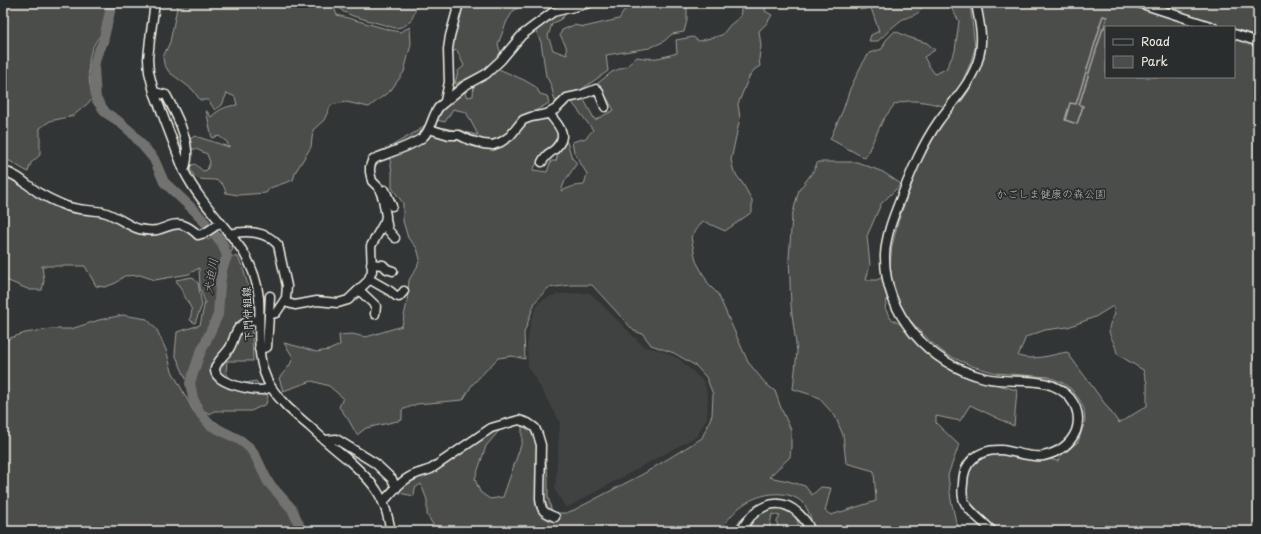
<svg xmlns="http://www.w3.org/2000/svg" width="1261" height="534" font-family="'Playpen Sans','Klee One',sans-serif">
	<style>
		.built { fill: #404242 }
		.green { fill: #4b4d4c; stroke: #a09f9a; fill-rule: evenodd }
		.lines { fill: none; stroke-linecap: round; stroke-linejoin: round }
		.stream { stroke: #a6a5a0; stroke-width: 1.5 }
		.river { stroke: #727370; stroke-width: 10 }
		.minor-casing { stroke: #f4f1e8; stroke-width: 11 }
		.minor { stroke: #2a2d2e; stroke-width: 8 }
		.labels { text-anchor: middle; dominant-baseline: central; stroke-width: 3.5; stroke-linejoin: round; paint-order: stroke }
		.park-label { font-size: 11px; fill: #b9b8b1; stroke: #2a2d2e }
		.street-label { font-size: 11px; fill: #f4f1e8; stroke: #2a2d2e }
		.water-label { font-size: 12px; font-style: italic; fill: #b3b2ac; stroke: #2a2d2e }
	</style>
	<rect width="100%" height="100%" fill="#323535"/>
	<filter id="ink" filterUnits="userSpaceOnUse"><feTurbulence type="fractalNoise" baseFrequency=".025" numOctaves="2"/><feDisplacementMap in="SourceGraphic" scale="8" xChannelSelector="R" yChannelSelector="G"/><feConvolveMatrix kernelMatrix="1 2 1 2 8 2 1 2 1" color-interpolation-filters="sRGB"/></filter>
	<g filter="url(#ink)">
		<path class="built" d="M590,293L644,347L660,350L679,359L704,382L708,398L707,418L697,436L566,508L555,490L560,422L528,366L527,344L531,320L539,302L557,294Z"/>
		<g class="green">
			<path d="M3,3H114L105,14L111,23C104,31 96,39 92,49C86,64 89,84 93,99L73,116L50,121L40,128V155L31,163L28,172L3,157Z"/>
			<path d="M178,3H332L337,15L390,30L400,32L410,27L411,44L404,72L391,90L369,107L346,102L331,105L324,120L313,130L311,147L296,171L293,180L270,188L266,193L238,195L226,193C221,170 203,187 193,174C191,172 190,168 189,166L195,164L203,171L207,170L210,162L207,154L196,149H191L186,141L195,136L229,147L227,142L219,136L212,138L206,110L211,117C219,109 227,106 237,105L235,97L227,93L222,105L215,110L208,100H200L193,90L169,72L164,64L163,57L170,42Z"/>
			<path d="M337,3L341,4L344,3H417C414,16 411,27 395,28L353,16L342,11Z"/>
			<path d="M460,3H529L514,10L507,21L498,44L501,54L497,64L455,84L458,71L464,66L457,50L454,51L450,56Z"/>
			<path d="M576,3L561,19L552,24L548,36L553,50L567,55L566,46L560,35L562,30L574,25L584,27L619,19L629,3H687V20L684,32L672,34L663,42L649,48L606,55L608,71L579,91L595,120L614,110L598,83L612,72L627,66L637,57C654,60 660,58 677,53L676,40L693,37L699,41L722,35L730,25L740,17L742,3H766L765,11L772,15L767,23L759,31L761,46L759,59L760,66L754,70L749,77L738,104L740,118L731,160L734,172L743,184L752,200V212L725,231L703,221L691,237L696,261L709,285L718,294L748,362L766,384L775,391L781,408L791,430V447L790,457L769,477L788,481L805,486L812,495L821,487L831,488L825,511L831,515L876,501L874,471L846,463L843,435L835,416L818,397L793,389L797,352L791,306L789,258L792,216L799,190L812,173L818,162H857L883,172L901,184L881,204L867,236L870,265L866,280H877L882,277L888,297L885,308L890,318L903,326L939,361L975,379L1017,390L1014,426L970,405L960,421L936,416V423L959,445L948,475L951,500L956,522L962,531H814C813,524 808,507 803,503C786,487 756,494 740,507C737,509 734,513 731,516C727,521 723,524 722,531H445L440,526H434L427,515V500L421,484L415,488L414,496L399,493L408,479L513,418L498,432L486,446L475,479L480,492L490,499L503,497L522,442V417L544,443L548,478V496L552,513H566L574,510L643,474L702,438L712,415L713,394L706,377L696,366L674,353L651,345L643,334L634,331L592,285H571L548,288L535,302L524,333L525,359L512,356L498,358L472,385L463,400L417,404L402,410V420L366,428L357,435L348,419L339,407L343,398L329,386L312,381L283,391L279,378L290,365L293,357L284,343L304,348L316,352L329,350L340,345L339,335L352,334L366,337L402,326L407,302L409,280L417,267L420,259L417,248L408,238L403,221V203L392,188V172L388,148L419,130L426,124L478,135L466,112L453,109L445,122L432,119L472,80L465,94L468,97L473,96L474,82L485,73L501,70L524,80L536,87L540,94L547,96L549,103L530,114L542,112L562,129L551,147L544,150L533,170L547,172L551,161H556L558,154L557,145L561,140L567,142L572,158L577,163L565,181L561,191L574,186L584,185L587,174L574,152L572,142L586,138L593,130L568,97L555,101L551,85L546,76L541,42L533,25Z"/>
			<path d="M858,3H923C922,17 908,15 900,21C892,27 885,35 878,41H869L871,35L879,31L871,8L860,10Z"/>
			<path d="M948,3H970L975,48L970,64L960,87L944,106C928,103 909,97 894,105L883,120L865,158L830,139L843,110L850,89L860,68L869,53L882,49L886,40L895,31L908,37L927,43L935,50L924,57L929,66L935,74L946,69L955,51L959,21Z"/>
			<path d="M978,3H1258V531H1115L1114,529L1107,531H997L986,518L970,502L960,482L961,470L969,457L978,452L997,448L1058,461L1060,456L1078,442L1085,421L1084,409L1079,399L1071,389L1063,383L1049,377L996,373L972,366L947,355L932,343L908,318L897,300L889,275L892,246L898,222L919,164L927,147L941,125L949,113L961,102L969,90L981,63ZM1106,27H1234V77H1106ZM1113,306L1115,314C1102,335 1114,335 1117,354L1143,370L1147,383V406L1119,423L1067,352C1051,355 1034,361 1018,356L1026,337L1045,330L1068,327L1095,317Z"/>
			<path d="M3,169L68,208L99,211L143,228L171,223L200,233L208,240L218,233L227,235L233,249L229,256L238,257L243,268L250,293V310L247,317L252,333L253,361H227L226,373L232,381L246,383L256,381L268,396L266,404L251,411H214L210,414L199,408L175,354L177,332L200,325L205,302L200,288L199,268L189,274L155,280L140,275L124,276L116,283L105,287L96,286L85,266H42L44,281L42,290H30L6,280L3,277Z"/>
			<path d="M192,277L198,283L202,305L195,323L190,320L192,310L176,280Z"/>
			<path d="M123,315L147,319L157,330L166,350L172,371L194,412L216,422L241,440L283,497L292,504L301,531H3V342L10,338L25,333L51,329H71L99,320Z"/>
			<path d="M776,504C791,512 798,512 799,531H778L777,521L780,516L772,514L769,531H733C743,511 756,510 776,504Z"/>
		</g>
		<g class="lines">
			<path class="stream" d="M1103,16L1107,17L1104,28H1103L1079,105L1083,106L1077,124L1065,120L1070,103L1076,104L1100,27H1099Z"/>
			<path class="river" d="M112,3L103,42L97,54L94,67L96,99L106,113L117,120L131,132L154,159L164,182L181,198L196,212L222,243L227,256L222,270L220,285L218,315L199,356L190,383L193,398L200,413L210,425L240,440L249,447L256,457L268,482L292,509L302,531"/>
			<defs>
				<g id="minor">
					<path d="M155,3L150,39L148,59L149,72L154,92L184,171C199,201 223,223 242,250C252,265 257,280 259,298C261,329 254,360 271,387C281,403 295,414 309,426C321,437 333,448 346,458C357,468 369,478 377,491C385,503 388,517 391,531"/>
					<path d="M976,3C979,21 984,39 979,57C972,83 953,101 938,122C922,145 912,170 902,195C894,215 886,234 885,255C884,314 929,364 985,378C1013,385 1049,373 1070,398C1078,408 1080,419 1076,431C1070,445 1057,453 1043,456C1029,458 1014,451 1001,450C978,449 963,462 963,484C962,491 962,498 965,503C971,514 984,522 992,531"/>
					<path d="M1139,3L1213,27"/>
					<path d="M1234,34L1256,41L1258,34"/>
					<path d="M154,92L166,95C175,112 189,138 187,158C187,162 185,167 184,171"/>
					<path d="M445,101L449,82L448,49L450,36L459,3"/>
					<path d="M429,129L449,135H459L469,140L483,144L493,145L501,142L510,136L523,120L531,117L547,114L556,109L567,98L581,95L596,89L598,90L605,107"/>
					<path d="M542,162C546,154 549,154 555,149C570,134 558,126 549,113"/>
					<path d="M3,171C17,174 27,185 39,193C46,197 54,201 61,204C76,211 87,209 103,212C116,215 126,225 139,229C144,230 151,231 157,230C166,228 173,222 183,225C189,227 194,231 198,235L205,233L220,223"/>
					<path d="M385,190L392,206"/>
					<path d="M386,219L388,230L395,238"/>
					<path d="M229,234C246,230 266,231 278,245L287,286L286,298L276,313L269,315L267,347L259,349"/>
					<path d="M371,264L383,265L387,269L393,271"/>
					<path d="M369,279L390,291L396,296L399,297L404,291"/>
					<path d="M359,290L376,306L375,314"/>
					<path d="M284,302L295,305L317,301L338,303L348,300L368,281L372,271L371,246L385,221L386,216L383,199L379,188L372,181L370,172V167L372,161L376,158C388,153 417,144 424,136C432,128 432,114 440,106L464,86L486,74L501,60L522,35L553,12L590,3"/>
					<path d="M269,315L270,296"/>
					<path d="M259,320C253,320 247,321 242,325C234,330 234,342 229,349C225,355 216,362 215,369C214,384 252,390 263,390C266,389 268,388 271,388"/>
					<path d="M325,440L336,439L375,463L392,479L396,488"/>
					<path d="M383,502C392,492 402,479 416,474C421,472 426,471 431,469L491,428L519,420L528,423L535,428L538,435L541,445L540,498C541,511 543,512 555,517"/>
					<path d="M741,531C752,509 776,493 798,513C803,518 809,524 810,531"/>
				</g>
			</defs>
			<use href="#minor" class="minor-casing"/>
			<use href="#minor" class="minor"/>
		</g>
	</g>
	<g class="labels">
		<g class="park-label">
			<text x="1051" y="193">かごしま健康の森公園</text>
		</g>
		<g class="street-label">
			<text transform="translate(247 314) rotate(-93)">下門仲組線</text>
		</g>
		<g class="water-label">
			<text transform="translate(210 276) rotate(-81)">犬迫川</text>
		</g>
	</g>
	<rect width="1261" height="534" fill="none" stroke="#2a2d2e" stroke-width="16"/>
	<rect x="8" y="8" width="1245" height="518" fill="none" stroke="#f4f1e8" stroke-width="1.5" filter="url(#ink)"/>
	<rect x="1105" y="26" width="130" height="52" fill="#2a2d2e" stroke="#7b7b78"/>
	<rect x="1113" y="39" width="20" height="6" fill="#2a2d2e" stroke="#7b7b78"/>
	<text x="1141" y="46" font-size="12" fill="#f4f1e8">Road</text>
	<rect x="1113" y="56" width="20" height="12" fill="#4b4d4c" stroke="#7b7b78"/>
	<text x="1141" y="66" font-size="12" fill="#f4f1e8">Park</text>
</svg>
